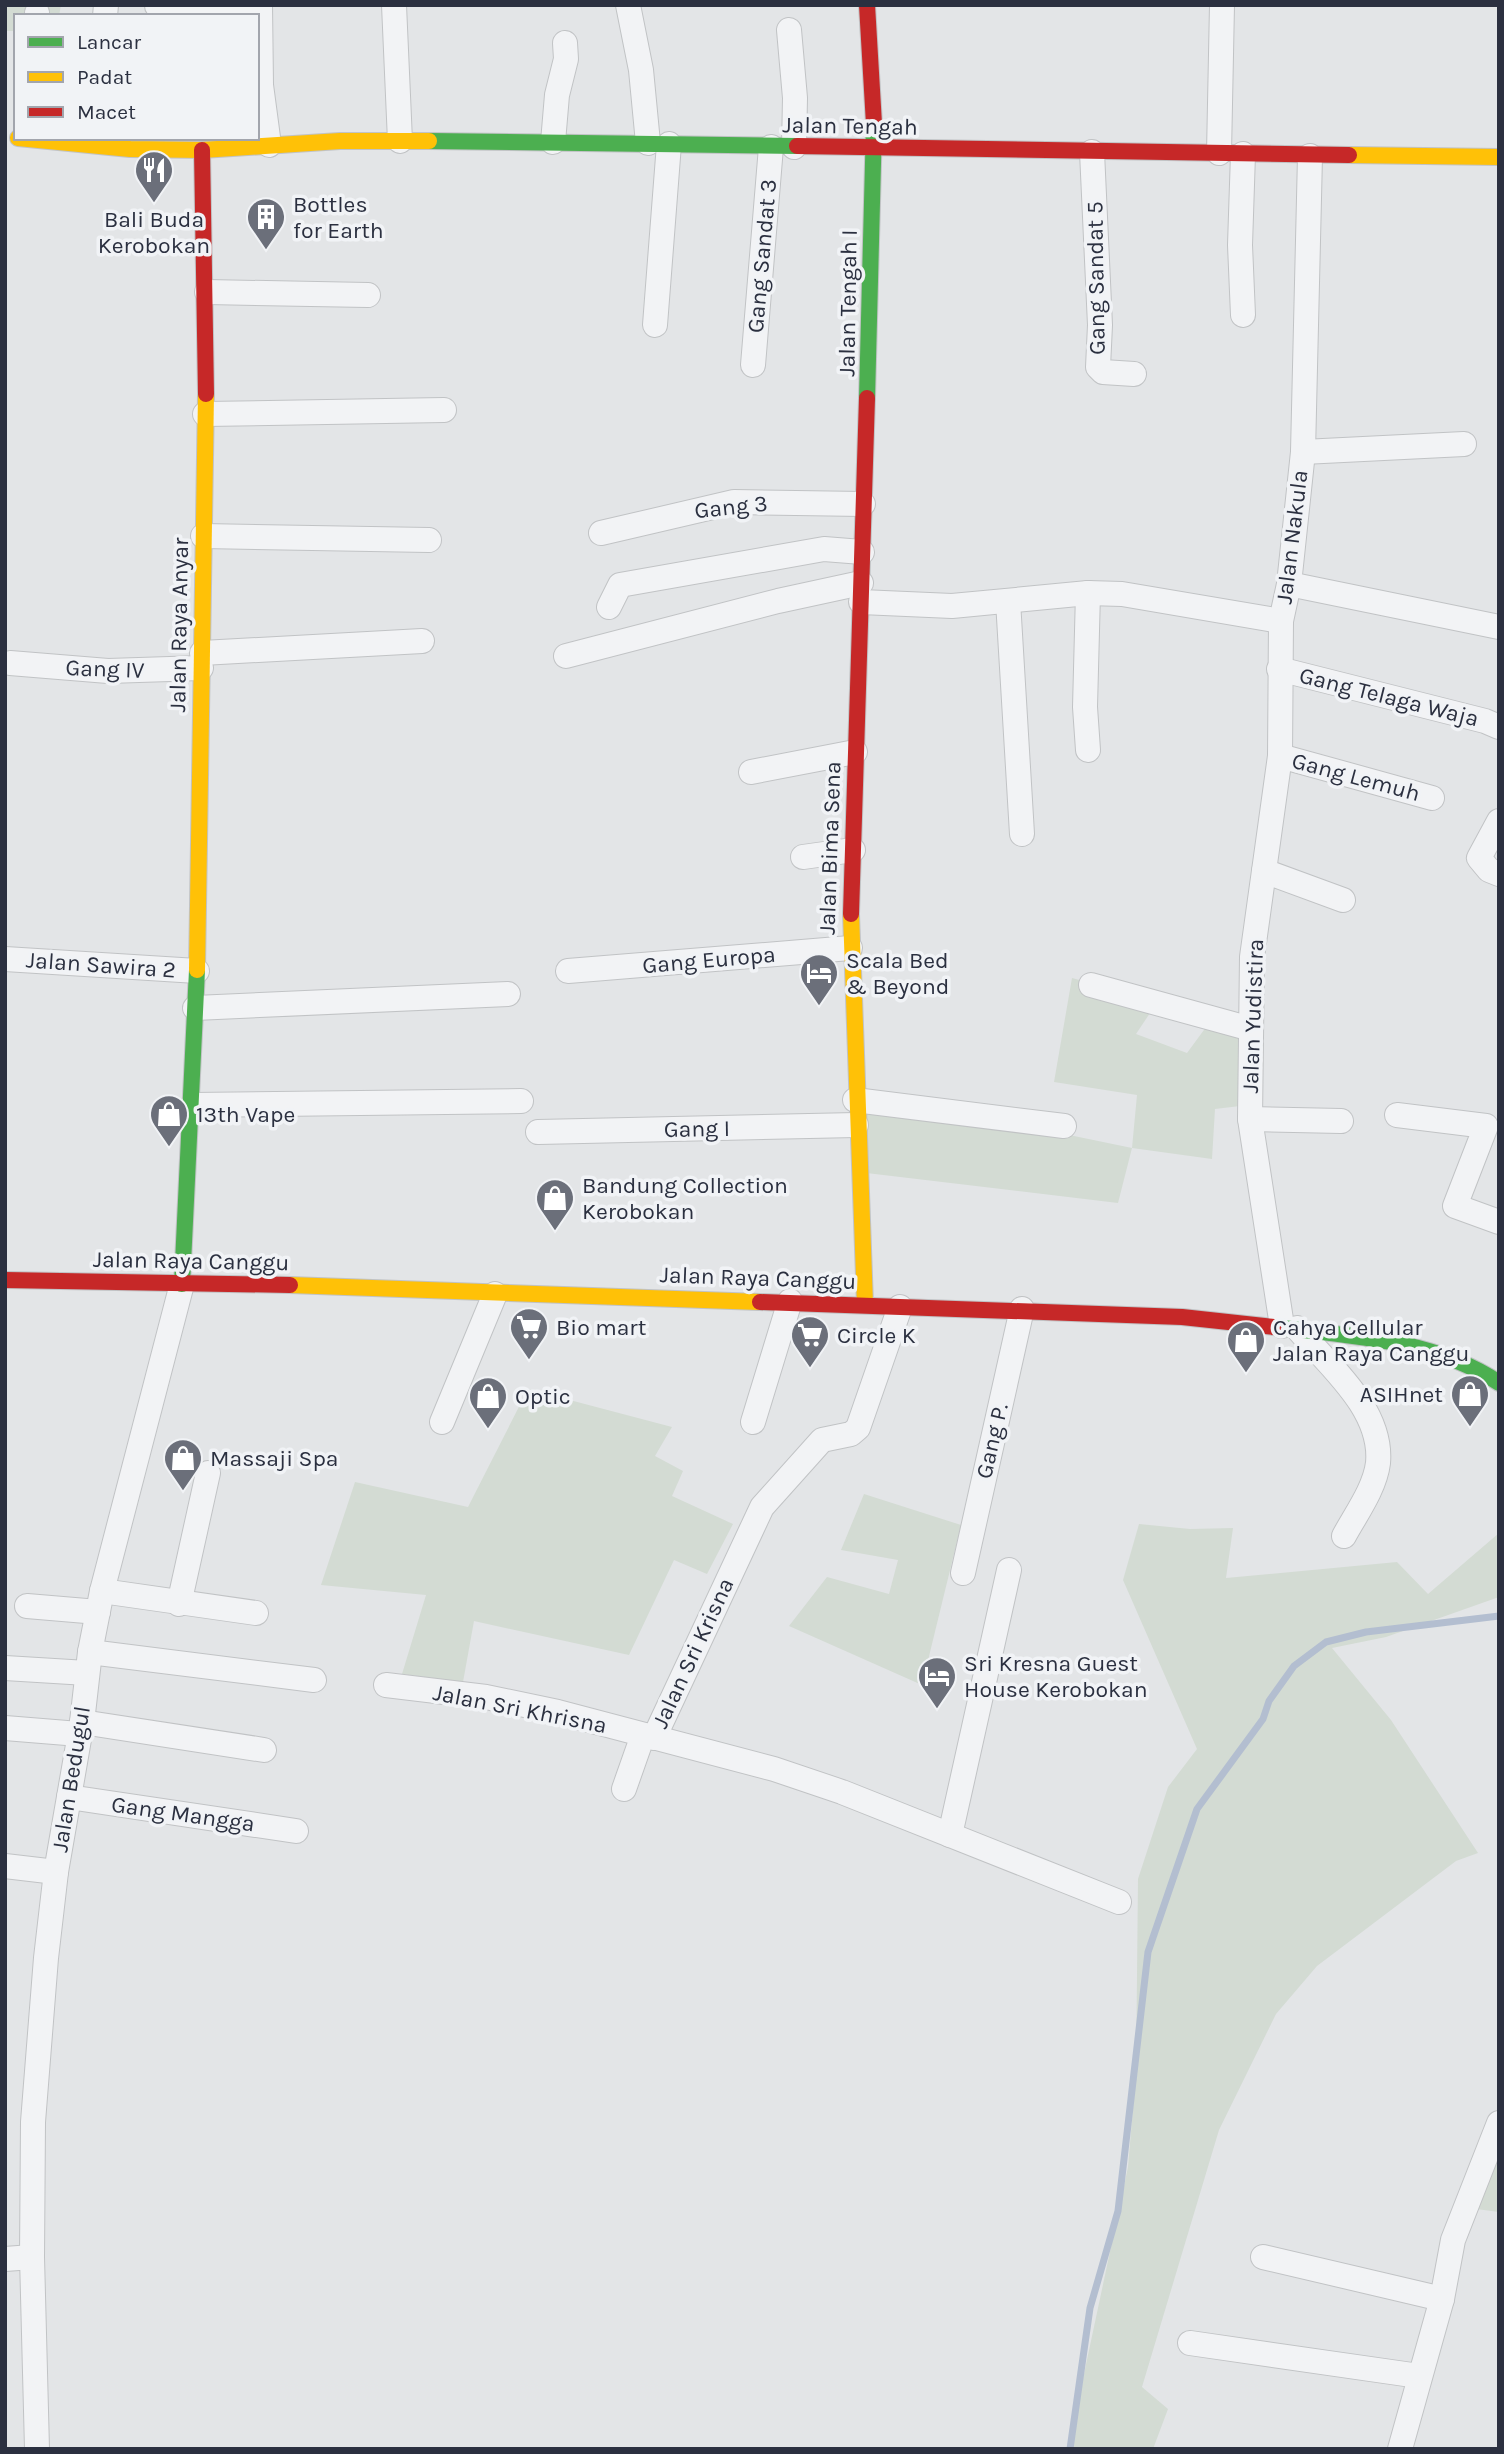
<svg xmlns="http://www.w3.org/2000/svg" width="1504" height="2454" font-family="Karla,sans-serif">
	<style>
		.green { fill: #d3dbd3 }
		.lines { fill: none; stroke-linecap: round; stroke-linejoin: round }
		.stream { stroke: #b3bed0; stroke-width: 7 }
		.street-casing { stroke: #c1c3c5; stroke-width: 26 }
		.fast-casing { stroke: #c1c3c5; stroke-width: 18 }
		.slow-casing { stroke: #c1c3c5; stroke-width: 18 }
		.jam-casing { stroke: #c1c3c5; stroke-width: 18 }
		.street { stroke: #f2f3f5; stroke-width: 24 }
		.fast { stroke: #4caf50; stroke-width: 16 }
		.slow { stroke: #ffc107; stroke-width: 16 }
		.jam { stroke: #c62828; stroke-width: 16 }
		.labels { text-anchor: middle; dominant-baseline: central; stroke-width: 7; stroke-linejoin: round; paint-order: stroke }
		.street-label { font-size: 23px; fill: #2b3040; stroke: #f1f3f6 }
		.poi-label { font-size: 23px; fill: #2b3040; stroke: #f1f3f6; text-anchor: start }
	</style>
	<rect width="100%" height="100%" fill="#e3e5e7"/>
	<g class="green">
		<path d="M5,5H61L59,16H16V31H5Z"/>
		<path d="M1072,978L1158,1001L1136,1034L1187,1053L1212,1019L1251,1027L1240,1106L1215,1109L1212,1159L1132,1148L1118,1203L858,1172L856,1091L1132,1148L1137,1095L1054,1082Z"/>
		<path d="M528,1389L672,1427L655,1456L683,1471L672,1496L733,1524L707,1574L674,1560L629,1655L474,1621L463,1682L402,1674L426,1595L321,1585L355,1482L468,1507Z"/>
		<path d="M864,1494L961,1525L922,1685L789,1626L827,1577L889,1594L898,1560L841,1550Z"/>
		<path d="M1139,1524L1190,1529L1233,1528L1226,1578L1397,1562L1428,1594L1499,1533V1597L1386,1637L1332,1648L1391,1720L1478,1853L1456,1861L1317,1966L1276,2014L1219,2130L1142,2387L1168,2409L1153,2449H1068L1128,2167L1136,2073L1138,1879L1168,1787L1197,1749L1123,1580Z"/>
		<path d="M1499,2130V2212L1454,2206Z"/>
	</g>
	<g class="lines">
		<path class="stream" d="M1070,2449L1090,2308L1118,2211L1148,1952L1197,1809L1263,1719L1269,1701L1294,1666L1326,1642L1366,1632L1499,1616"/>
		<defs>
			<g id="street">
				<path d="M260,5L261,85L269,145"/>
				<path d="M394,5L400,141"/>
				<path d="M628,5L641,70L648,143"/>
				<path d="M157,6L260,15"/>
				<path d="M37,16V13"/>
				<path d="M105,16L106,5"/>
				<path d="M789,30L795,98L794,147"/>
				<path d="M553,142L557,95L566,59L565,43"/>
				<path d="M1092,152L1100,325L1098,367L1103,372L1134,374"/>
				<path d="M1219,153L1222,5"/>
				<path d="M1243,154L1240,245L1243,315"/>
				<path d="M207,292L368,295"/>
				<path d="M655,325L669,144"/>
				<path d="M753,365L771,147"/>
				<path d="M205,414L444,410"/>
				<path d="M1303,452L1464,444"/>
				<path d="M601,533L734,502L863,504"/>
				<path d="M203,536L429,540"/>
				<path d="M1289,584L1499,627"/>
				<path d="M1088,593L1085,707L1088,750"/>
				<path d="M1008,601L1022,834"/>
				<path d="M861,602L952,606L1088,593L1122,594L1281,621"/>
				<path d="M609,607L620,585L824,549L862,552"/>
				<path d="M202,653L422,641"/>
				<path d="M566,656L778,601L861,583"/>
				<path d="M10,663L108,671L201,668"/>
				<path d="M1279,669L1485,721L1499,727"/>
				<path d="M1280,756L1432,798"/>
				<path d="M751,772L855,752"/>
				<path d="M1499,821L1479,858L1489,870L1499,874"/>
				<path d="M803,857L853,850"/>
				<path d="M1264,871L1343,900"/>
				<path d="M5,959L197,971"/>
				<path d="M568,971L850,948"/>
				<path d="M1091,985L1251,1029"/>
				<path d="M195,1008L508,994"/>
				<path d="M855,1100L1064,1126"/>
				<path d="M193,1105L521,1101"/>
				<path d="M1397,1115L1486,1126L1455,1206L1499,1222"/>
				<path d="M1250,1119L1341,1121"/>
				<path d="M538,1132L856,1125"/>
				<path d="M1282,1326L1250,1119L1252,957L1280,756L1281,621L1289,584L1303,452L1310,156"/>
				<path d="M1297,1328C1328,1365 1383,1409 1378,1463C1375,1488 1356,1514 1344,1536"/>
				<path d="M442,1422L495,1294"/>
				<path d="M753,1422L790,1301"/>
				<path d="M963,1573L1022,1309"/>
				<path d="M102,1591L256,1613"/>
				<path d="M179,1604L208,1473"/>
				<path d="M27,1606L98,1612"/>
				<path d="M90,1652L314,1680"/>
				<path d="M5,1668L87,1673"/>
				<path d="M386,1685L486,1697L558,1712L774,1769L842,1792L1119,1902"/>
				<path d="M82,1722L264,1750"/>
				<path d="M5,1728L79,1734"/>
				<path d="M654,1738L762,1507L822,1440L851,1434L858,1428L900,1307"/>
				<path d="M624,1789L643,1735"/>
				<path d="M69,1797L296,1831"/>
				<path d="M950,1835L1009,1570"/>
				<path d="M5,1866L56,1872"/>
				<path d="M1263,2257L1442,2299L1400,2449"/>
				<path d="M5,2259L32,2257"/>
				<path d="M1442,2299L1453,2240L1499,2123"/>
				<path d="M1190,2343L1419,2376"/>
				<path d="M37,2449L32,2257L33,2122L46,1958L56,1872L82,1722L90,1652L102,1591L182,1284"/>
			</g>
			<g id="fast">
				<path d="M429,141L797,146"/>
				<path d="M867,398L874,124"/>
				<path d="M182,1284L197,970"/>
				<path d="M1283,1328C1356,1336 1437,1341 1499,1383"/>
			</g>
			<g id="slow">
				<path d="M18,138L130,149L202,150L340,141H429"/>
				<path d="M1349,155L1499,157"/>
				<path d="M851,914L865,1304"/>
				<path d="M197,970L206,394"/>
				<path d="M290,1285L760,1302"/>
			</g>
			<g id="jam">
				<path d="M867,5L874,124"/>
				<path d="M797,146L1349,155"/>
				<path d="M202,150L206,394"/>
				<path d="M851,914L867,398"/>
				<path d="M5,1280L290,1285"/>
				<path d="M760,1302L1182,1317L1283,1328"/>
			</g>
		</defs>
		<use href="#street" class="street-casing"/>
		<use href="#fast" class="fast-casing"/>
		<use href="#slow" class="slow-casing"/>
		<use href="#jam" class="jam-casing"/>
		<use href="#street" class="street"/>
		<use href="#fast" class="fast"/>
		<use href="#slow" class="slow"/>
		<use href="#jam" class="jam"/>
	</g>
	<defs>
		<symbol id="restaurant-pin" viewBox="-11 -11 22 30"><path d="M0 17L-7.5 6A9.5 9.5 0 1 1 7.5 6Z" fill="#6b6f7a" stroke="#f1f3f6"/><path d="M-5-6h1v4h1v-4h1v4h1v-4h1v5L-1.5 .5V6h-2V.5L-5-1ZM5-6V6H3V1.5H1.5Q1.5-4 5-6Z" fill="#fff"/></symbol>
		<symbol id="building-pin" viewBox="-11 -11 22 30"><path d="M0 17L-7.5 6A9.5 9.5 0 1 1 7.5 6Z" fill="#6b6f7a" stroke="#f1f3f6"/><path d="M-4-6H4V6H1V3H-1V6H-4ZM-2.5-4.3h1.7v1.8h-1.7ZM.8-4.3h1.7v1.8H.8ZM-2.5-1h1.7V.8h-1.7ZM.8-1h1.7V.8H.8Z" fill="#fff"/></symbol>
		<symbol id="hotel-pin" viewBox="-11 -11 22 30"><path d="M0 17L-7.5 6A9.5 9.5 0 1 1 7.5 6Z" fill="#6b6f7a" stroke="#f1f3f6"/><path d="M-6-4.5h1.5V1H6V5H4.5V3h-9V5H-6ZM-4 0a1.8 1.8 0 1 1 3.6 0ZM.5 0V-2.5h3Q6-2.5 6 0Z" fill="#fff"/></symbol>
		<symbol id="shop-pin" viewBox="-11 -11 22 30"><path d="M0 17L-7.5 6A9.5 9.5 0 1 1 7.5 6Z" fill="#6b6f7a" stroke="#f1f3f6"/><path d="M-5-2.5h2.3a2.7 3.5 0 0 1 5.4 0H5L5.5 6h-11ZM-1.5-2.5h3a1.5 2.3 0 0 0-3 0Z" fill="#fff"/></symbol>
		<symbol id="supermarket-pin" viewBox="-11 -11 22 30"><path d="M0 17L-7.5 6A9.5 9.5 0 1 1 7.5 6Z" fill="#6b6f7a" stroke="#f1f3f6"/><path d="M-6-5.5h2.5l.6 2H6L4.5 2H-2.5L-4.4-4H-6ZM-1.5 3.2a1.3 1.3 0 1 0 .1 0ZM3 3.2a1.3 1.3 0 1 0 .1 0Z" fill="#fff"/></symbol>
	</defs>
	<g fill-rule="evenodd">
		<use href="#restaurant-pin" x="132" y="148" width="44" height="60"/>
		<use href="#building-pin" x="244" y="195" width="44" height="60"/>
		<use href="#hotel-pin" x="797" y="951" width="44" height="60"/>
		<use href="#shop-pin" x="147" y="1092" width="44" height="60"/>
		<use href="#shop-pin" x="533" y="1176" width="44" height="60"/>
		<use href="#supermarket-pin" x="507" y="1305" width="44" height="60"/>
		<use href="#supermarket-pin" x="788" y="1313" width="44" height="60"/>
		<use href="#shop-pin" x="1224" y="1318" width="44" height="60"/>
		<use href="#shop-pin" x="1448" y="1372" width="44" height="60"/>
		<use href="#shop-pin" x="466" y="1374" width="44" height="60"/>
		<use href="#shop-pin" x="161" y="1436" width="44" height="60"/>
		<use href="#hotel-pin" x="915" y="1654" width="44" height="60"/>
	</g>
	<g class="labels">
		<g class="street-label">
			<text transform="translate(850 126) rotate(1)">Jalan Tengah</text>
			<text transform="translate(762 256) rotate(-85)">Gang Sandat 3</text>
			<text transform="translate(1096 278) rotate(-91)">Gang Sandat 5</text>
			<text transform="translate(848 303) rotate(-89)">Jalan Tengah I</text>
			<text transform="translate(731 507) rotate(-6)">Gang 3</text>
			<text transform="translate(1292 537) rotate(-83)">Jalan Nakula</text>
			<text transform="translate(179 625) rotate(-89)">Jalan Raya Anyar</text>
			<text transform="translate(105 669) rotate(2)">Gang IV</text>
			<text transform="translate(1389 697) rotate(14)">Gang Telaga Waja</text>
			<text transform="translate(1356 777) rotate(15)">Gang Lemuh</text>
			<text transform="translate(830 848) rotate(-88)">Jalan Bima Sena</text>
			<text transform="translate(709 960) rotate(-5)">Gang Europa</text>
			<text transform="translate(101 965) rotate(4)">Jalan Sawira 2</text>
			<text transform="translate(1253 1016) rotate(-88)">Jalan Yudistira</text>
			<text transform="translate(697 1129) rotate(-1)">Gang I</text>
			<text transform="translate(191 1261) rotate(1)">Jalan Raya Canggu</text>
			<text transform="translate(758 1278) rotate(2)">Jalan Raya Canggu</text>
			<text transform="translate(992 1441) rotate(-77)">Gang P.</text>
			<text transform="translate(693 1653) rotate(-65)">Jalan Sri Krisna</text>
			<text transform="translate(520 1709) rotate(11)">Jalan Sri Khrisna</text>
			<text transform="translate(71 1779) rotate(-81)">Jalan Bedugul</text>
			<text transform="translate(183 1814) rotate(8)">Gang Mangga</text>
		</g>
		<g class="poi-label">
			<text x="293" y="204">Bottles<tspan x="293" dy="26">for Earth</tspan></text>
			<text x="154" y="219" text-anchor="middle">Bali Buda<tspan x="154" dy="26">Kerobokan</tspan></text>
			<text x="846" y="960">Scala Bed<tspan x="846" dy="26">&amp; Beyond</tspan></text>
			<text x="196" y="1114">13th Vape</text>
			<text x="582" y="1185">Bandung Collection<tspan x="582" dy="26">Kerobokan</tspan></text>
			<text x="556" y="1327">Bio mart</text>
			<text x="1273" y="1327">Cahya Cellular<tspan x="1273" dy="26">Jalan Raya Canggu</tspan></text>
			<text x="837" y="1335">Circle K</text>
			<text x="1443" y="1394" text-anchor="end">ASIHnet</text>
			<text x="515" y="1396">Optic</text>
			<text x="210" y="1458">Massaji Spa</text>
			<text x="964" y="1663">Sri Kresna Guest<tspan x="964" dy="26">House Kerobokan</tspan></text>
		</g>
	</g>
	<rect width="1504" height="2454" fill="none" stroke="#2b3040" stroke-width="14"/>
	<rect x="14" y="14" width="245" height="126" fill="#f1f3f6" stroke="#a2a5ad" stroke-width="2"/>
	<rect x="28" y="37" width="35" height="10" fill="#4caf50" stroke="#a2a5ad" stroke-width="2"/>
	<text x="77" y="49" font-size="21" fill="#2b3040">Lancar</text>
	<rect x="28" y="72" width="35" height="10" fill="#ffc107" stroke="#a2a5ad" stroke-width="2"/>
	<text x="77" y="84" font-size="21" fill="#2b3040">Padat</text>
	<rect x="28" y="107" width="35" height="10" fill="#c62828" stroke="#a2a5ad" stroke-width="2"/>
	<text x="77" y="119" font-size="21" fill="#2b3040">Macet</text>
</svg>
